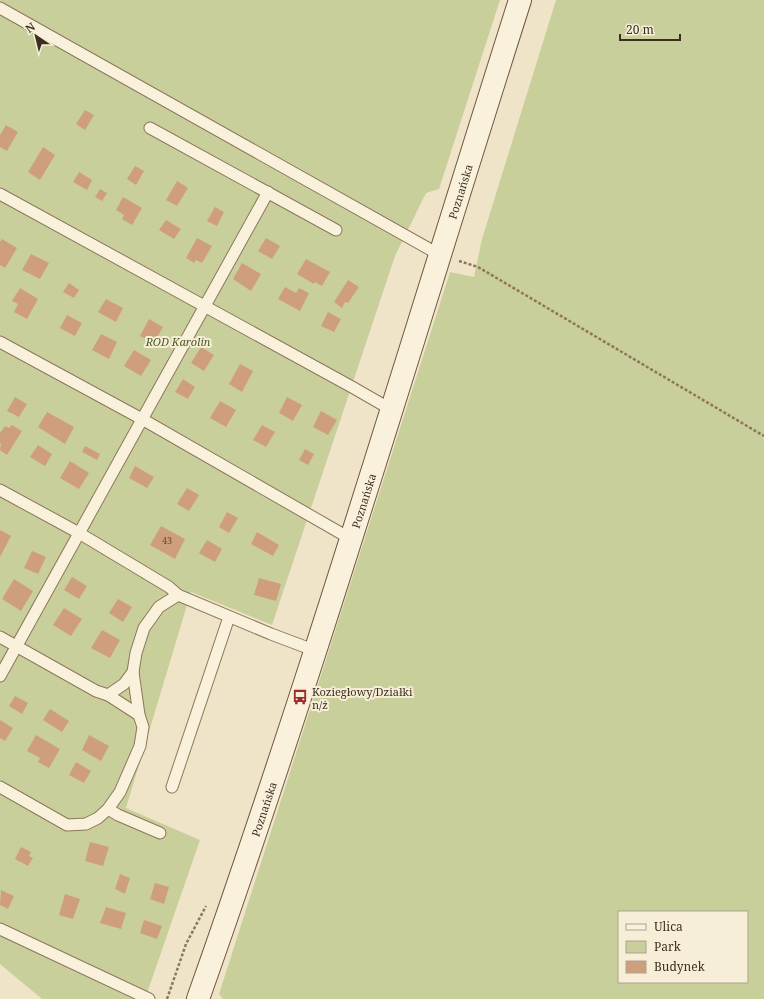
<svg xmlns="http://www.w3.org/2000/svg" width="764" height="999" font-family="'Noto Serif',serif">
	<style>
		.green { fill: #c9cf9b; fill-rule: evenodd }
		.building { fill: #cf9f7d }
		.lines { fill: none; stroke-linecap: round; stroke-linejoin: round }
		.lane-casing { stroke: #8d765c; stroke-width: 13 }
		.secondary-casing { stroke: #6f573f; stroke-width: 24 }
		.path { stroke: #8d765c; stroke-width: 2.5; stroke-dasharray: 3 2; stroke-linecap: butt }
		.lane { stroke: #faf1dc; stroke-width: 11 }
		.secondary { stroke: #faf1dc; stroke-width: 22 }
		.labels { text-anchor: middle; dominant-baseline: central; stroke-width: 4; stroke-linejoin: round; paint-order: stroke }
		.number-label { font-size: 9px; fill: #624a37 }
		.street-label { font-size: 11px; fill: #3d2e20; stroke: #f7eed8 }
		.park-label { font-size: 11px; font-style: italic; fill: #4d5a26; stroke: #f7eed8 }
		.poi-label { font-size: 11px; fill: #3d2e20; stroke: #f7eed8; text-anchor: start }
	</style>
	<rect width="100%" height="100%" fill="#f0e4c8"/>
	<g class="green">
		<path d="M0,0H500L439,189L426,193L395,256L272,625L191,592L126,808L200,840L145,999H42L0,964Z"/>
		<path d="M556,0H764V999H223L219,994L450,272L474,277L482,239ZM619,912H747V982H619Z"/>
	</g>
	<g class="building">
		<path d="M85,110L94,115L85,130L76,124Z"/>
		<path d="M6,125L18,132L7,151L0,147V135Z"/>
		<path d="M43,147L55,155L40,180L28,172Z"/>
		<path d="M135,166L144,171L136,185L127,179Z"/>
		<path d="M79,172L92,180L87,190L73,182Z"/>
		<path d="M177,181L188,188L177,206L166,200Z"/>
		<path d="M100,189L107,193L102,201L95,197Z"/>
		<path d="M123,197L142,208L132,225L122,219L124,215L116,210Z"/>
		<path d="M215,207L224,212L217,226L207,221Z"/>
		<path d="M166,220L181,229L174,239L159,230Z"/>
		<path d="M197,238L212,246L202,263L196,260L194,263L186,258Z"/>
		<path d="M266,238L280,246L272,259L258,251Z"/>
		<path d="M2,239L17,248L5,268L0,265V242Z"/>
		<path d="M31,254L49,263L40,279L22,270Z"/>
		<path d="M306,259L330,272L322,286L315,282L314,284L297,274Z"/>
		<path d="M242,263L261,274L251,291L233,279Z"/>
		<path d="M348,280L359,287L348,303L345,302L342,308L334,302Z"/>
		<path d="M69,283L79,290L74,298L63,292Z"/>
		<path d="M285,287L296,293L299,288L309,293L300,311L278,299Z"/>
		<path d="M20,288L38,299L27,319L14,312L18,304L12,301Z"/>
		<path d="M106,299L123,308L116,322L98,312Z"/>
		<path d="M328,312L341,319L334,332L321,326Z"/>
		<path d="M67,315L82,323L75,336L60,328Z"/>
		<path d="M149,319L163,327L156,339L154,338L152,342L140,336Z"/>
		<path d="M101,334L117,342L109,359L92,350Z"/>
		<path d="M201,347L214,355L204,371L191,363Z"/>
		<path d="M134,350L151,360L141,376L124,366Z"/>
		<path d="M240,364L253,371L242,392L229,384Z"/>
		<path d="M183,379L195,387L188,399L175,392Z"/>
		<path d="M15,397L27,404L19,417L7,411Z"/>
		<path d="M287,397L302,405L293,421L279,413Z"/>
		<path d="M220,401L236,410L226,427L210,418Z"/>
		<path d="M321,411L337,420L328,435L313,427Z"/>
		<path d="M47,412L74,427L65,444L38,427Z"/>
		<path d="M12,425L22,431L7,455L0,450L1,444L0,443V433L5,426L9,428Z"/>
		<path d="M262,425L275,432L266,447L253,440Z"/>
		<path d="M38,445L52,454L45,466L30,457Z"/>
		<path d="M85,446L100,454L97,460L82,452Z"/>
		<path d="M305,449L314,454L308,465L299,460Z"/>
		<path d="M70,461L89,473L79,489L60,478Z"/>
		<path d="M135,466L154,477L147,488L129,478Z"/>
		<path d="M187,488L199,495L189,511L177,504Z"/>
		<path d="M227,512L238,518L229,533L219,527Z"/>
		<path d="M161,526L185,539L175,559L150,545Z"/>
		<path d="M0,530L11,536L0,557Z"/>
		<path d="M257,532L279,545L273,556L251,544Z"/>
		<path d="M207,540L222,549L215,562L199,553Z"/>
		<path d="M32,551L46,557L38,574L24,568Z"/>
		<path d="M72,577L87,586L79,599L64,590Z"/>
		<path d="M259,578L281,584L276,601L254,595Z"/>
		<path d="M14,579L33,591L21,611L2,599Z"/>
		<path d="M118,599L132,607L123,622L109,613Z"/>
		<path d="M64,608L82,619L71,636L53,625Z"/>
		<path d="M102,630L120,640L110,658L91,648Z"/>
		<path d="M15,696L28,703L22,714L9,706Z"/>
		<path d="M50,709L69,721L62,732L43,720Z"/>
		<path d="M0,720L13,728L5,741L0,738Z"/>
		<path d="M36,735L60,749L49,768L38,762L40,758L27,751Z"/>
		<path d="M89,735L109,746L101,761L82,750Z"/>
		<path d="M76,762L91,771L84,783L69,775Z"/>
		<path d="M90,842L109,847L103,866L85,861Z"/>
		<path d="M21,847L31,852L29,856L33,858L28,866L15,859Z"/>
		<path d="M120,874L130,878L125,894L115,889Z"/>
		<path d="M155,883L169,887L164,904L150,899Z"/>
		<path d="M1,890L14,896L8,909L0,905Z"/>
		<path d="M65,894L80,899L73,919L59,915Z"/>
		<path d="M106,907L126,913L121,929L100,923Z"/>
		<path d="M144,920L162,926L157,939L140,933Z"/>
	</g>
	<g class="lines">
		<defs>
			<g id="lane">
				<path d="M0,8L440,255"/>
				<path d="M150,128L336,230"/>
				<path d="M0,194L352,387L392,410"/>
				<path d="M0,342L142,419L351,539"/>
				<path d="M0,490L79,533L169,587L178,595L271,634L316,651"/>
				<path d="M0,637L96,691L108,695L124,684L133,672L136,653L144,628L159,607L178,595"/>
				<path d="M133,672L139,715"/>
				<path d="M0,676L268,192"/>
				<path d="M0,787L67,825L86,824L98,818L108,809L120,792L140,746L143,727L139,715L108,695"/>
				<path d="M172,787L229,617"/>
				<path d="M108,809L118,815L160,833"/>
				<path d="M0,929L149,999"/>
			</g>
			<g id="secondary">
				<path id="s1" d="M198,999C315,669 414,333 520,0"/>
			</g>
		</defs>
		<use href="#lane" class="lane-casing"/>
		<use href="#secondary" class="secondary-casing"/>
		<g class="path">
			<path d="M459,261L478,267L764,436"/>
			<path d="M167,999L186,944L206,906"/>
		</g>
		<use href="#lane" class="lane"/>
		<use href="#secondary" class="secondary"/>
	</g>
	<defs>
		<symbol id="bus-bare" viewBox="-9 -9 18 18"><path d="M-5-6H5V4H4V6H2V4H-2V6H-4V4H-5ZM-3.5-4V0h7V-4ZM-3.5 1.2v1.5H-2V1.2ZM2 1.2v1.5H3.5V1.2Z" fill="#9e2a2b" stroke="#f7eed8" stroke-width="2.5" paint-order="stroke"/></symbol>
	</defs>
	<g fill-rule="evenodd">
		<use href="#bus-bare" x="289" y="686" width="22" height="22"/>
	</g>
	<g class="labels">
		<g class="number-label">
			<text x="167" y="540">43</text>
		</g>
		<g class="street-label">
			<text stroke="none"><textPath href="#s1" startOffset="849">Poznańska</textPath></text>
			<text stroke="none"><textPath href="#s1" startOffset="525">Poznańska</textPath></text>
			<text stroke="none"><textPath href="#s1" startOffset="201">Poznańska</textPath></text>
		</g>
		<g class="park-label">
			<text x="178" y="341">ROD Karolin</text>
		</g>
		<g class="poi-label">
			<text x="312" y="691">Koziegłowy/Działki<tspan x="312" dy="13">n/ż</tspan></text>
		</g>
	</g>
	<rect x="618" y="911" width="130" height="72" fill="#f7eed8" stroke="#ada18e"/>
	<rect x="626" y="924" width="20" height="6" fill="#faf1dc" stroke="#ada18e"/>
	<text x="654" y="931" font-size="12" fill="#3d2e20">Ulica</text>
	<rect x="626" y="941" width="20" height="12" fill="#c9cf9b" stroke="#ada18e"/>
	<text x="654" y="951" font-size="12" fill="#3d2e20">Park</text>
	<rect x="626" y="961" width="20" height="12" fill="#cf9f7d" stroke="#ada18e"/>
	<text x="654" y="971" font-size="12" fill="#3d2e20">Budynek</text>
	<g transform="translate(36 36) rotate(325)" stroke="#f7eed8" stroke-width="3" paint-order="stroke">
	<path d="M0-3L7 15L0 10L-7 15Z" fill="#3d2e20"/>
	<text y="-6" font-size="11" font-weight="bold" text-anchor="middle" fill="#3d2e20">N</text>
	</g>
	<path d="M620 34v6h60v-6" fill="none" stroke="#3d2e20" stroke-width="2"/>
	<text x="626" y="34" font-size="12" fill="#3d2e20" stroke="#f7eed8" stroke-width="3" paint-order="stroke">20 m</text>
</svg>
